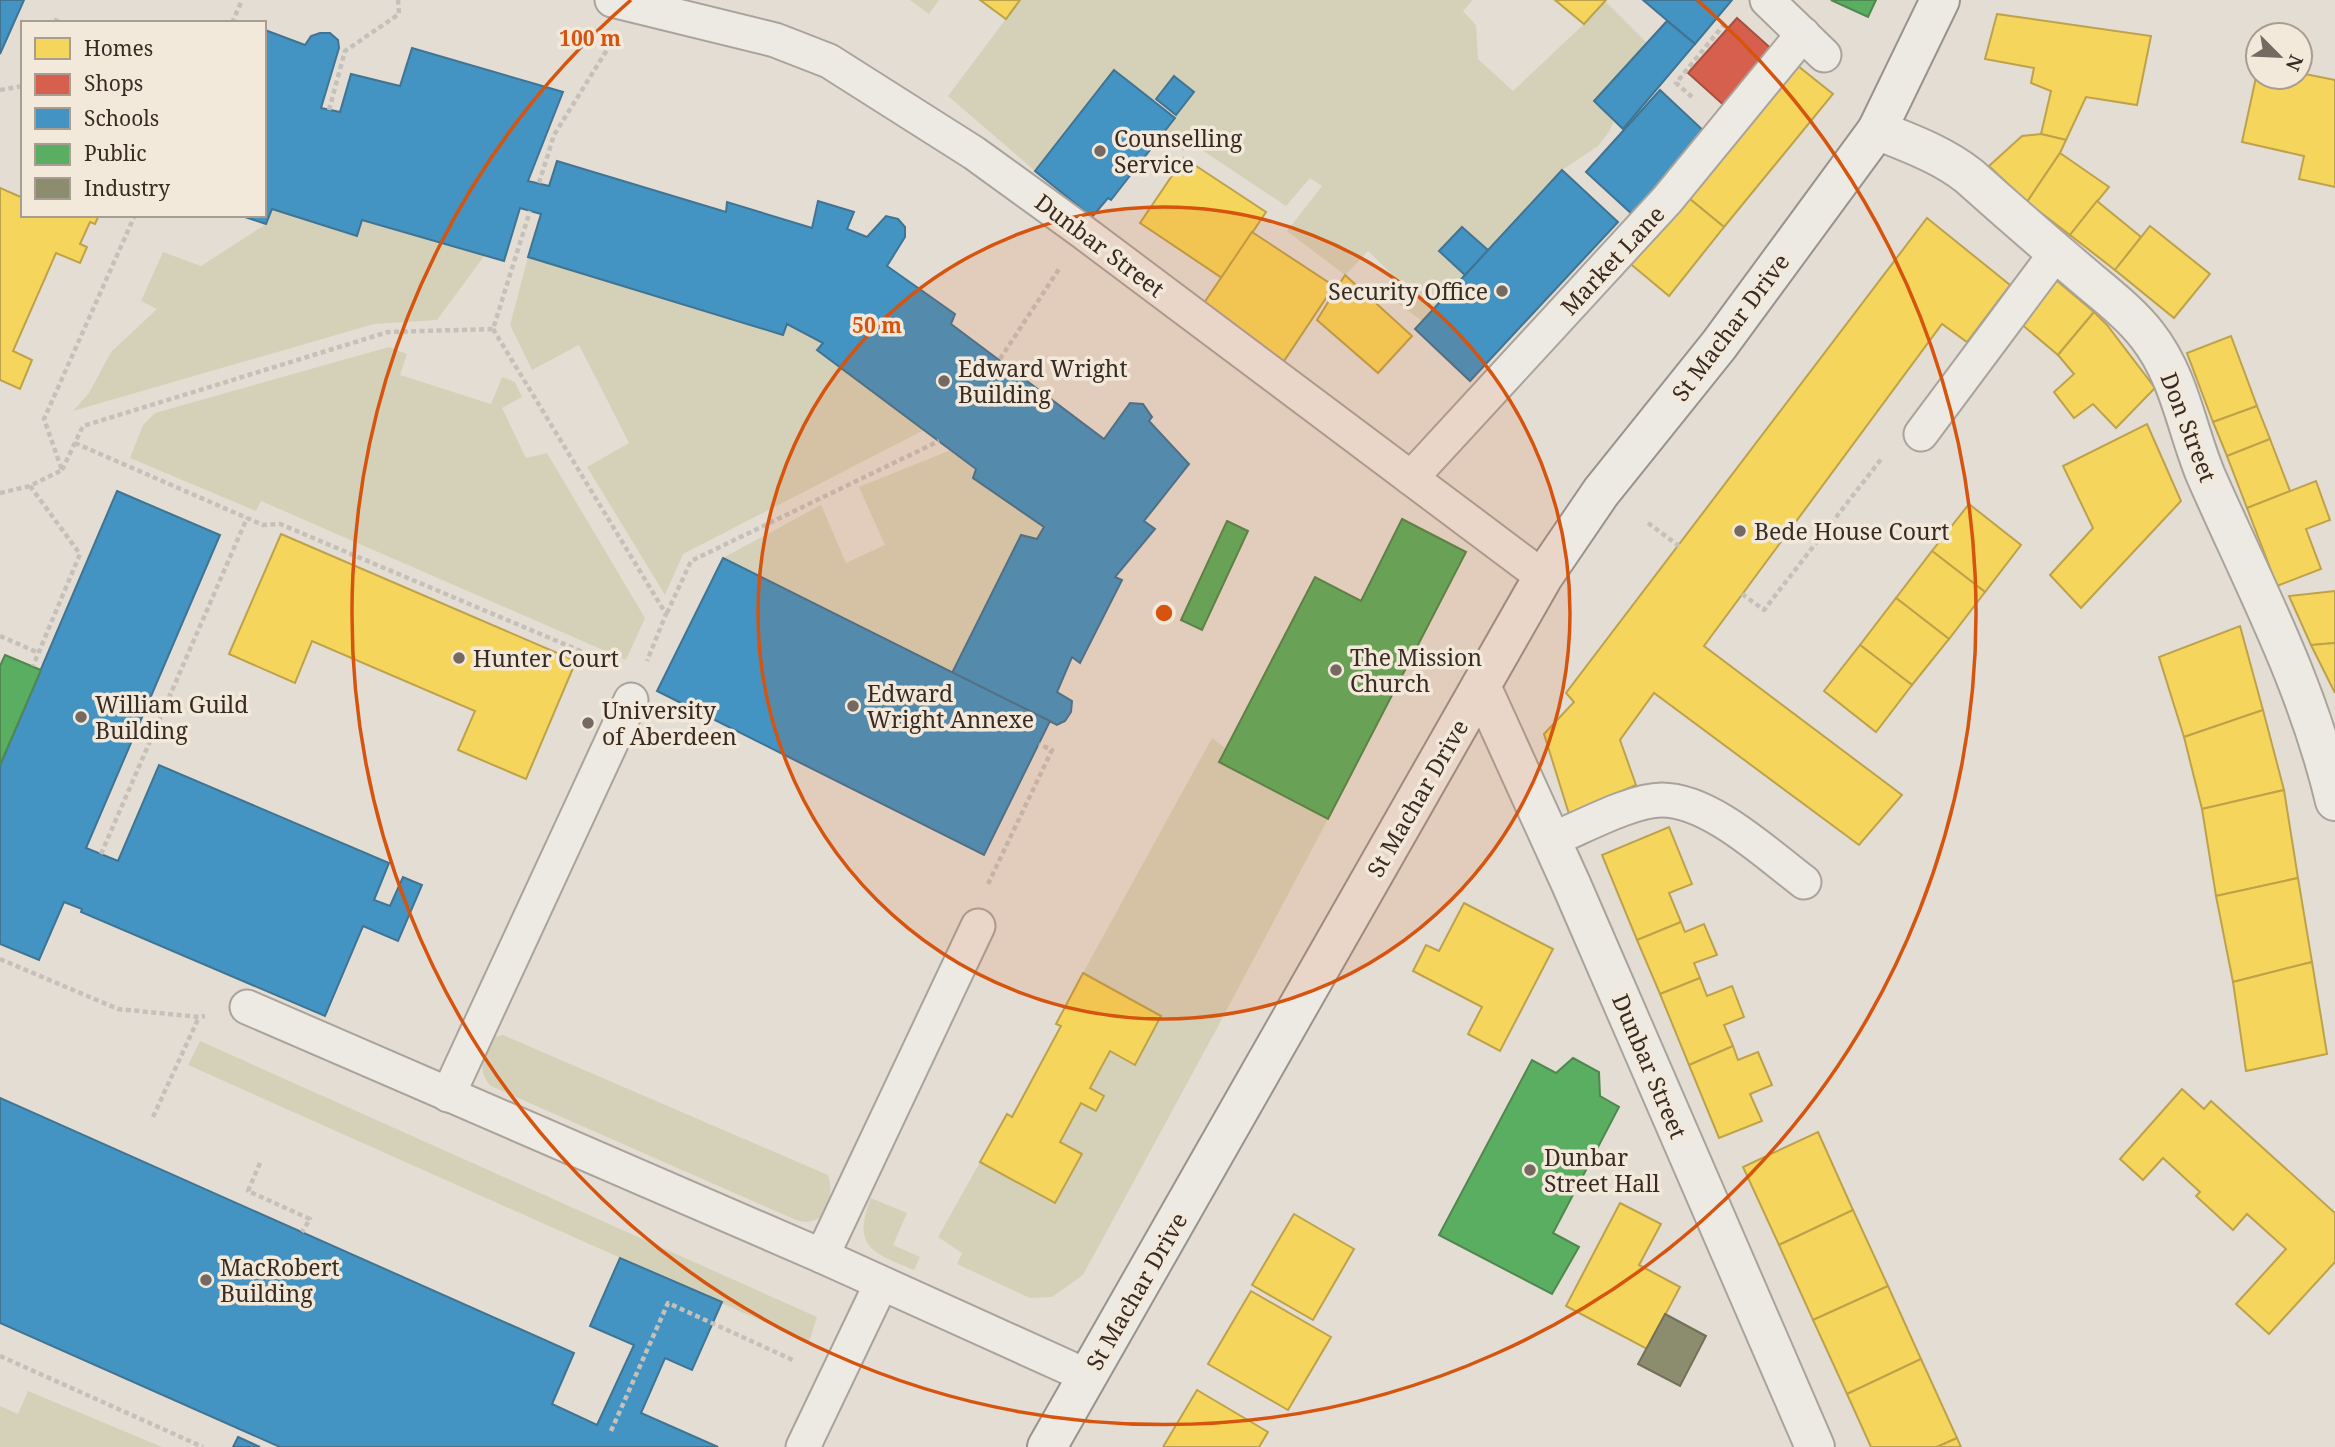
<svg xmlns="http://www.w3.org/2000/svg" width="2335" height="1447" font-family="'Noto Serif',serif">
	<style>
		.green { fill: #d5d1b8 }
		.homes { fill: #f6d55c; stroke: #bda24b; stroke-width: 2 }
		.shops { fill: #d6604d; stroke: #a75040; stroke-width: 2 }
		.schools { fill: #4393c3; stroke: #407493; stroke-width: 2 }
		.public { fill: #5aae61; stroke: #50874e; stroke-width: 2 }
		.industry { fill: #8c8c6e; stroke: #736f58; stroke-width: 2 }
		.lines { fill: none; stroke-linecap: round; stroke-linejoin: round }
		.lane-casing { stroke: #aaa39c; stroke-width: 37 }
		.street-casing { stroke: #aaa39c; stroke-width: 42 }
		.secondary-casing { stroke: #9a928c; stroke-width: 42 }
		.path { stroke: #c6c0ba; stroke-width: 4.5; stroke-dasharray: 5 3.5; stroke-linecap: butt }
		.lane { stroke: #ede9e3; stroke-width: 33 }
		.street { stroke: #ede9e3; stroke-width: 38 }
		.secondary { stroke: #ede9e3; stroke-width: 38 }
		.ring { fill: none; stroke: #d6540e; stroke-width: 3.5 }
		.poi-dot { fill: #756961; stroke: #f3e9db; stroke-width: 2.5 }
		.labels { text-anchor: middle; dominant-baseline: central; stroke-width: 7; stroke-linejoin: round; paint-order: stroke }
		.poi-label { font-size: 23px; fill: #392b23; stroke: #f3e9db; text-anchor: start }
		.street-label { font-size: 23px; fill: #392b23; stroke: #f3e9db }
		.centre { fill: #d6540e; stroke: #f3e9db; stroke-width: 3.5 }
		.ring-label { font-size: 21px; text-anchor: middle; font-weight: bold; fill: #d6540e; stroke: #f3e9db; stroke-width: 7; stroke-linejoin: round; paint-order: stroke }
	</style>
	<rect width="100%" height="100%" fill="#e4ddd4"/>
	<g class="green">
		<path d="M910,0H939L929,14Z"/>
		<path d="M1020,0H1473L1463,11L1476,25L1478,59L1513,91L1584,24L1605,1L1648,44L1609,132L1598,146L1562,170L1488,250L1462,227L1439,250L1465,275L1422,321L1392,299L1404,286L1368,251L1345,275L1287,231L1322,186L1310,178L1286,206L1190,142L1183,151L1166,131L1194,92L1174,76L1156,99L1151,100L1114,71L1035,171L948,96Z"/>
		<path d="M272,209L356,236L362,220L485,255L437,320L374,324L73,411L89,393L111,352L157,309L141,301L163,252L201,266L266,224Z"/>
		<path d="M528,257L782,334L787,324L823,343L818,351L924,430L683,554L665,595L587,467L629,443L579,345L532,370L510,325Z"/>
		<path d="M389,347L407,354L400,375L491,404L502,377L515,382L522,397L502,408L526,458L547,453L645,618L626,660L261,501L256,511L130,458L143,425L155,413Z"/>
		<path d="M951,450L976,469L974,478L1044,527L1037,539L1021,535L952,673L723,558L821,505L846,563L885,545L859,487Z"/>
		<path d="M1212,738L1226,749L1219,763L1328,819L1215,1032L1083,1275L1052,1297L1030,1298L957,1264L962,1253L938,1237L980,1162L1055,1203L1082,1154L1060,1142L1081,1103L1097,1110L1104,1096L1090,1088L1110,1051L1135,1064L1161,1016L1083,973Z"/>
		<path d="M503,1035L828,1175C836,1198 825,1230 796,1220L491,1086C475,1070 485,1054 494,1037Z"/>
		<path d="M200,1041L817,1317L809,1342L188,1065Z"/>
		<path d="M871,1198L907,1213L893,1245L920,1257L914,1270C874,1253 851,1248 871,1198Z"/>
		<path d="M28,1391L162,1447H0V1406L18,1414Z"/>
	</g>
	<g class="homes">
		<path d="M980,0H1020L1006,19Z"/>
		<path d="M1555,0H1606L1584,24Z"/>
		<path d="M1997,14L2151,36L2137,105L2086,97L2066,140L2041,134L2051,91L2031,83L2034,68L1985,59Z"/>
		<path d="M1793,62L1833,94L1724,227L1685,195Z"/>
		<path d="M2258,68V77H2300V73L2335,80V187L2299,179L2304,156L2242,142Z"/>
		<path d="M2041,134L2066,140L2060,153L2027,202L1989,166L2022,136Z"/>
		<path d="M2060,153L2109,187L2070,235L2027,202Z"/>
		<path d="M1184,158L1266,212L1222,278L1140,223Z"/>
		<path d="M0,188L23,198V215H99L95,224L90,222L80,244L87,247L80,263L56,253L13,351L32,360L20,389L0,380Z"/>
		<path d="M1685,195L1724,227L1669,296L1627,261Z"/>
		<path d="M2097,201L2141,237L2115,270L2070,235Z"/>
		<path d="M1927,218L2010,285L1967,342L1942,324L1704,646L1902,795L1859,845L1654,693L1620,740L1636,785L1569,814L1544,734L1574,702L1566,693Z"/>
		<path d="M2150,226L2210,274L2174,318L2115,270Z"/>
		<path d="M1252,232L1334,286L1284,361L1202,306Z"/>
		<path d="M1345,275L1412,336L1378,373L1317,320Z"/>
		<path d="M2056,280L2094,312L2058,355L2020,323Z"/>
		<path d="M2094,312L2107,325L2155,388L2116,428L2093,404L2074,418L2054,392L2074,374L2058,355Z"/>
		<path d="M2231,336L2257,406L2213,422L2187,353Z"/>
		<path d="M2257,406L2270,439L2227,456L2213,422Z"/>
		<path d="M2147,424L2181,501L2081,608L2050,575L2093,528L2063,466Z"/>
		<path d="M2270,439L2290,491L2247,508L2227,456Z"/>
		<path d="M2316,481L2330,520L2306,529L2321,569L2277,586L2247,508Z"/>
		<path d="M1969,504L2021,545L1985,592L1932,551Z"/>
		<path d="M281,534L576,661L526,779L458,750L475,711L312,641L295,683L229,654Z"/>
		<path d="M1932,551L1985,592L1949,639L1896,598Z"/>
		<path d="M2335,591V643L2311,645L2289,596Z"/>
		<path d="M1896,598L1949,639L1912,685L1860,645Z"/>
		<path d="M2240,626L2263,710L2184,737L2159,657Z"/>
		<path d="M2335,643V693L2311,645Z"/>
		<path d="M1860,645L1912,685L1876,732L1824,691Z"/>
		<path d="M2263,710L2284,790L2202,809L2184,737Z"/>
		<path d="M2284,790L2298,878L2216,896L2202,809Z"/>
		<path d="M1669,827L1692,884L1669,893L1681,922L1637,940L1602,855Z"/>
		<path d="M2298,878L2312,962L2233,982L2216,896Z"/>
		<path d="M1464,903L1553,949L1500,1051L1468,1034L1482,1007L1413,971L1426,945L1439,951Z"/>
		<path d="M1681,922L1685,932L1704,924L1717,955L1694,963L1700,978L1660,994L1637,940Z"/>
		<path d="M2312,962L2327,1054L2246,1071L2233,982Z"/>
		<path d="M1083,973L1161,1016L1135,1065L1110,1051L1090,1088L1104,1096L1096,1111L1081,1103L1060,1142L1082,1154L1055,1203L980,1162L1007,1114L1012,1117L1061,1026L1056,1024Z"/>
		<path d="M1700,978L1707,996L1732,986L1744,1017L1724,1025L1733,1046L1689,1065L1660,994Z"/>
		<path d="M1733,1046L1738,1060L1758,1052L1772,1085L1750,1094L1762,1121L1719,1138L1689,1065Z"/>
		<path d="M2182,1089L2204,1109L2211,1101L2335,1213V1262L2269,1334L2236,1304L2286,1249L2247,1214L2233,1230L2196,1196L2200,1192L2163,1158L2143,1180L2120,1159Z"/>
		<path d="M1818,1132L1853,1210L1779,1245L1743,1167Z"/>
		<path d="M1620,1203L1661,1224L1639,1265L1680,1287L1647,1349L1566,1306Z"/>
		<path d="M1853,1210L1888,1286L1813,1320L1779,1245Z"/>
		<path d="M1294,1214L1354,1249L1313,1320L1252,1285Z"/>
		<path d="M1888,1286L1921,1359L1847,1394L1813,1320Z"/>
		<path d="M1251,1291L1331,1337L1288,1410L1208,1364Z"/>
		<path d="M1921,1359L1957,1438L1937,1447H1871L1847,1394Z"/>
		<path d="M1197,1390L1268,1432L1259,1447H1163Z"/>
		<path d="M1957,1438L1961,1447H1937Z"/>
	</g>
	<path class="shops" d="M1737,18L1775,52L1726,107L1688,73Z"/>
	<g class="schools">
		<path d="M0,0H24L0,54Z"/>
		<path d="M1643,0H1732L1695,44Z"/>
		<path d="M1667,21L1695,44L1623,129L1594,101Z"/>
		<path d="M265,30L305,45L311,36L320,33H330L338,40L339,48L321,108L340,112L351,74L400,86L412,48L563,92L528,181L549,186L557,161L726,212L727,202L812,228L818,201L854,212L847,229L867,237L886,216L898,219L905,227V237L887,266L955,314L951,324L1104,439L1130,403L1143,404L1152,417L1149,421L1189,464L1144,521L1155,529L1115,577L1122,580L1080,663L1072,657L1057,692L1072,701L1071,712L1065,721L1057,725L952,673L1021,535L1037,539L1044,527L973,478L976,469L817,350L823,343L787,324L783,335L528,257L541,214L520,208L504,261L362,220L357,236L272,209L266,224L239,215H264Z"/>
		<path d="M1114,70L1175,118L1111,200L1108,198L1092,217L1035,171Z"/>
		<path d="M1174,76L1194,92L1176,115L1156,99Z"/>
		<path d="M1660,90L1707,134L1633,215L1586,172Z"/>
		<path d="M1562,170L1618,222L1470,381L1415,329Z"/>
		<path d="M1462,227L1488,250L1465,275L1439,251Z"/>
		<path d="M117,491L220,535L86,848L118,861L159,765L389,863L374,900L390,906L403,877L422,885L398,941L363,926L325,1016L81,912L82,909L64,902L39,960L0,944V765Z"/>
		<path d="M723,558L1050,721L984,855L657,691Z"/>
		<path d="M0,1098L574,1353L552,1404L597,1425L634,1345L590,1326L620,1258L722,1302L692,1370L665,1358L641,1413L718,1447H280L0,1323Z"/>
		<path d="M238,1437L260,1447H233Z"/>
	</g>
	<g class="public">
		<path d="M1831,0H1876L1868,17Z"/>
		<path d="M1402,519L1466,552L1328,819L1219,762L1315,577L1361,601Z"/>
		<path d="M1227,521L1248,531L1202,630L1181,620Z"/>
		<path d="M5,655L41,670L0,765V666Z"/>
		<path d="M1573,1058L1599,1072L1600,1096L1619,1107L1553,1233L1579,1247L1552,1294L1439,1235L1532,1060L1556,1073Z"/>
	</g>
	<path class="industry" d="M1665,1314L1706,1336L1680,1386L1638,1364Z"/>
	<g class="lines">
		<defs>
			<g id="lane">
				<path d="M612,0L775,40L829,61L974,153L1083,232L1543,577"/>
				<path d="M1767,0L1824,55"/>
				<path d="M1921,434L2056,253"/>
				<path d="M1411,478L1667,200L1803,34"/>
				<path d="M1551,840C1581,828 1631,800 1662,800C1710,800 1767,854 1804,882"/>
				<path d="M247,1007L822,1256L1087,1376"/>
				<path d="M448,1095L631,700"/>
				<path d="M822,1256L978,926"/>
				<path d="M803,1447L881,1284"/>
			</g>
			<g id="street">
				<path d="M1877,130C1909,143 1941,154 1969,176C2007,210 2046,244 2085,277C2106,295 2130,313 2147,335C2180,377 2186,428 2206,476C2254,585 2307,683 2335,801"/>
				<path d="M1481,686L1571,884L1815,1447"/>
			</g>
			<path id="secondary" d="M1047,1447L1543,577L1601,492L1719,345L1877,130L1940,0"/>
		</defs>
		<use href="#lane" class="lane-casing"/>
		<use href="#street" class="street-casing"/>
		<use href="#secondary" class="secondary-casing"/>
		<g class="path">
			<path d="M55,23L58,16"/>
			<path d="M232,23L242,0"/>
			<path d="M0,90L23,86"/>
			<path d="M1692,97L1676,83L1726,22"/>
			<path d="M329,110L345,51L399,14L398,0"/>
			<path d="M539,183L554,135L610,45"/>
			<path d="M493,329L666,614L647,661"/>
			<path d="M1000,359L1059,269"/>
			<path d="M75,443L263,525L280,524L609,663"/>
			<path d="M62,470L83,426L388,332L493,329L530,211"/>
			<path d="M30,486L80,554L33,666"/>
			<path d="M0,493L30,486L62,470L44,419L135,215"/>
			<path d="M1648,523L1679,546"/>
			<path d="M1742,594L1764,610L1882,458"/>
			<path d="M667,613L691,561L939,441"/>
			<path d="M0,636L39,653"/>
			<path d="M101,854L247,518"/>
			<path d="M988,884L1052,750L1039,744"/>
			<path d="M0,959L118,1009L199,1017L205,1016"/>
			<path d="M153,1117L199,1017"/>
			<path d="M260,1163L248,1191L310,1219L302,1232"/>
			<path d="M0,1356L203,1447"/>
			<path d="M611,1431L668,1303L795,1361"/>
		</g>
		<use href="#lane" class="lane"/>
		<use href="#street" class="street"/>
		<use href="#secondary" class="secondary"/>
	</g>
	<circle cx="1164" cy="613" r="406" fill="#d6540e" fill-opacity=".12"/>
	<g class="ring">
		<circle cx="1164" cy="613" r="406"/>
		<path d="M1697 0A812 812 0 1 1 631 0"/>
	</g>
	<g class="poi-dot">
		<circle cx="1100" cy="151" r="7"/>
		<circle cx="1502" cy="291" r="7"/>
		<circle cx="944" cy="381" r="7"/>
		<circle cx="1740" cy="531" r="7"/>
		<circle cx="459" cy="658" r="7"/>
		<circle cx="1336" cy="670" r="7"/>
		<circle cx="853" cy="706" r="7"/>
		<circle cx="81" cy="717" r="7"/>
		<circle cx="588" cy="723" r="7"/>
		<circle cx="1530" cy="1170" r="7"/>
		<circle cx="206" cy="1280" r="7"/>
	</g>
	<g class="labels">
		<g class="poi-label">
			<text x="1114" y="138">Counselling<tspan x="1114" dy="26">Service</tspan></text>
			<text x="1488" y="291" text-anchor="end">Security Office</text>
			<text x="958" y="368">Edward Wright<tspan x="958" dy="26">Building</tspan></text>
			<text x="1754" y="531">Bede House Court</text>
			<text x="1350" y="657">The Mission<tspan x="1350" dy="26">Church</tspan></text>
			<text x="473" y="658">Hunter Court</text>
			<text x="867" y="693">Edward<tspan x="867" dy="26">Wright Annexe</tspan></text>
			<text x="95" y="704">William Guild<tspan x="95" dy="26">Building</tspan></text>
			<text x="602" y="710">University<tspan x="602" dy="26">of Aberdeen</tspan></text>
			<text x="1544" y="1157">Dunbar<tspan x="1544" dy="26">Street Hall</tspan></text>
			<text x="220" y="1267">MacRobert<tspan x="220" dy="26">Building</tspan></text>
		</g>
		<g class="street-label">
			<text transform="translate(1100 245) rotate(37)">Dunbar Street</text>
			<text transform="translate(1612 260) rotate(-47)">Market Lane</text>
			<text transform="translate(1730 327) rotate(-53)">St Machar Drive</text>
			<text transform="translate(2189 427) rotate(69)">Don Street</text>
			<text transform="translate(1417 798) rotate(-60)">St Machar Drive</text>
			<text transform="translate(1650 1066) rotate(67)">Dunbar Street</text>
			<text transform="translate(1136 1291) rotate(-60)">St Machar Drive</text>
		</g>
	</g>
	<circle cx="1164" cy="613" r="10" class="centre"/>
	<g class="ring-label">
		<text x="590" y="46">100 m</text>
		<text x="877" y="333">50 m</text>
	</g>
	<rect x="21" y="21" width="245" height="196" fill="#f3e9db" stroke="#a99d91" stroke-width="2"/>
	<rect x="35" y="38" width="35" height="21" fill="#f6d55c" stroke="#a99d91" stroke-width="2"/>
	<text x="84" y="56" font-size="21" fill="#392b23">Homes</text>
	<rect x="35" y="74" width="35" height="21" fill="#d6604d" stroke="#a99d91" stroke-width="2"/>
	<text x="84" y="91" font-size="21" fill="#392b23">Shops</text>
	<rect x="35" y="108" width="35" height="21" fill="#4393c3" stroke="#a99d91" stroke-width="2"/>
	<text x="84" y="126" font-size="21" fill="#392b23">Schools</text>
	<rect x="35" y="144" width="35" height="21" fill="#5aae61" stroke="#a99d91" stroke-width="2"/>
	<text x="84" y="161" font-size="21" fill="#392b23">Public</text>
	<rect x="35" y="178" width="35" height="21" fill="#8c8c6e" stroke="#a99d91" stroke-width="2"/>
	<text x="84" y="196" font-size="21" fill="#392b23">Industry</text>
	<g transform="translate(2279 56) rotate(114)"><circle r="33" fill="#f3e9db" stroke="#a99d91" stroke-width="2"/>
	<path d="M0-5L12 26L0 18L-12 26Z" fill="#756961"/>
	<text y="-10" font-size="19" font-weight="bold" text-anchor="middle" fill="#392b23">N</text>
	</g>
</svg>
